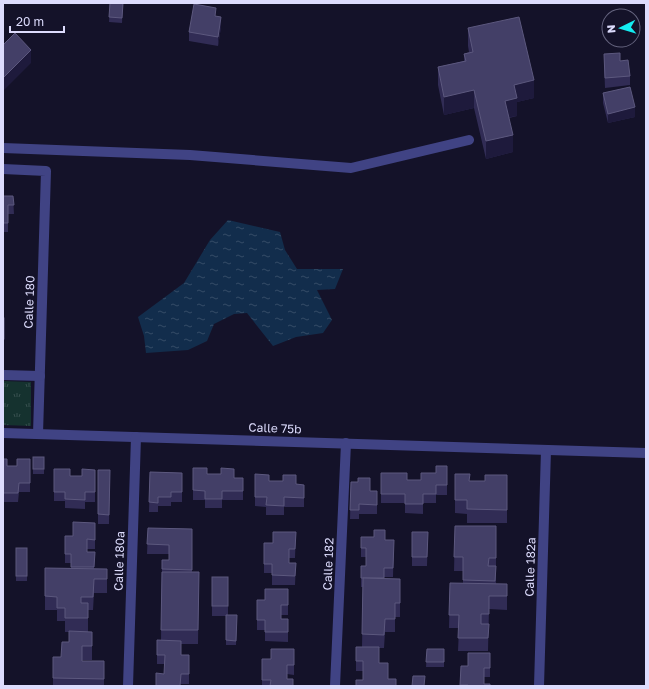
<svg xmlns="http://www.w3.org/2000/svg" width="649" height="689" font-family="'Golos Text',sans-serif">
	<style>
		.grass { fill: url(#grass-tufts) }
		.water { fill: url(#water-ripples) }
		.lines { fill: none; stroke-linecap: round; stroke-linejoin: round }
		.minor { stroke: #404384; stroke-width: 10 }
		.wall { fill: #312c55 }
		.shaded-wall { fill: #1e1a3c }
		.building { fill: #433f67; stroke: #5c587e }
		.labels { text-anchor: middle; dominant-baseline: central; stroke-width: 4; stroke-linejoin: round; paint-order: stroke }
		.street-label { font-size: 12px; fill: #dddcfd; stroke: #141229 }
	</style>
	<defs>
		<pattern id="grass-tufts" width="24" height="20" patternUnits="userSpaceOnUse"><rect width="24" height="20" fill="#15322f"/><path d="M3 7l-1-3M5 7V3M7 7l1-3M15 17l-1-3M17 17v-4M19 17l1-3" fill="none" stroke="#374f4e"/></pattern>
		<pattern id="water-ripples" width="26" height="14" patternUnits="userSpaceOnUse"><rect width="26" height="14" fill="#122d4c"/><path d="M2 4q2-2 4 0t4 0M15 11q2-2 4 0t4 0" fill="none" stroke="#344b67"/></pattern>
	</defs>
	<rect width="100%" height="100%" fill="#141229"/>
	<path class="grass" d="M3,381L31,382V426L3,425Z"/>
	<path class="water" d="M228,220L280,232L285,250L297,269H343L335,289L317,290L332,320L323,333L296,337L273,346L247,313L234,314L214,324L207,341L188,350L146,353L144,336L138,317L184,283L210,240Z"/>
	<g class="lines">
		<g class="minor">
			<path d="M3,148L190,155L351,168L469,140"/>
			<path d="M3,169L46,171L38,434"/>
			<path d="M3,375L40,376"/>
			<path d="M3,433L646,453"/>
			<path d="M128,686L136,437"/>
			<path d="M335,686L346,443"/>
			<path d="M539,686L546,450"/>
		</g>
	</g>
	<g class="wall">
		<path d="M110,3H123L122,23L109,22Z"/>
		<path d="M216,16L221,27L218,46L189,41V32Z"/>
		<path d="M468,28L534,98L517,102V116L509,118L513,152L486,159L474,108L444,115L438,85V67L464,61V54L469,52L468,46Z"/>
		<path d="M604,54L630,76V85L605,88L604,64Z"/>
		<path d="M603,93L635,117L608,123L603,103Z"/>
		<path d="M3,196H13L14,214H8V232H3Z"/>
		<rect x="3" y="318" width="1" height="30"/>
		<rect x="33" y="457" width="11" height="17"/>
		<path d="M3,459L7,466H17L30,459V492H19L18,502H3Z"/>
		<path d="M447,466V495H436V503H423V514L405,513V503H381V473L407,480H421L436,473Z"/>
		<path d="M193,468L207,474L234,478H243V500H222V508H205V500H193Z"/>
		<path d="M54,469L70,476H82L95,470V502H85V509L65,508V501H54Z"/>
		<path d="M98,470H110L109,524H98Z"/>
		<path d="M150,472L182,473V502H171V506H158V512H149Z"/>
		<path d="M255,474L269,481L296,484L304,485V507H284V515H266V507L255,506Z"/>
		<path d="M455,474L469,481H485L507,475V523H467V514L455,513Z"/>
		<path d="M351,482L370,491H377V514H359V519H350Z"/>
		<path d="M95,523V549H87V552H95L94,569H107V593H94L93,610H88V632H92V660H82V661H104V686H53V657H61L69,642V632H65V621H57V610H45V568H71V563H65V536H73Z"/>
		<path d="M455,526H496V584H507V610L489,609L488,651H458L459,628H449L450,583H463V571H454Z"/>
		<path d="M148,528L192,529V572H199L198,644H181V655L189,664V684H181L164,674L165,664H157V640H161L162,560H169V554H147Z"/>
		<path d="M296,532L295,558H289V563H296L295,585H272V573H264V543H273Z"/>
		<path d="M412,532H428L427,566H412Z"/>
		<path d="M361,537L385,540H394L393,577H384V579H400V617H395V632H385L384,648H379L363,680V671H356V647H362L363,587H361V566H366V557H361Z"/>
		<rect x="16" y="548" width="11" height="33"/>
		<path d="M212,577H228V615H237L236,645H226V616H212Z"/>
		<path d="M288,589V615H281V619H288V642L265,641V630H257V600H265Z"/>
		<path d="M294,649V675L287,674V679L293,686H262V659H271Z"/>
		<path d="M427,649H444V667H426Z"/>
		<path d="M490,653V677H484V684L490,686H460L461,666H468Z"/>
	</g>
	<g class="shaded-wall">
		<path d="M221,17V27L218,46V37Z"/>
		<path d="M31,50V63L3,91V78Z"/>
		<path d="M534,80V98L517,102V116L505,118V101L514,85Z"/>
		<path d="M474,90V108L444,115V97Z"/>
		<path d="M635,107V117L608,123V114Z"/>
		<path d="M513,135V152L486,159V141Z"/>
	</g>
	<g class="building">
		<path d="M110,3H123L122,18L109,17Z"/>
		<path d="M194,4L216,8L215,16L221,17L218,37L189,32Z"/>
		<path d="M519,17L534,80L514,85L517,98L505,101L513,135L486,141L474,90L444,97L438,67L466,61L464,54L473,52L468,28Z"/>
		<path d="M15,33L31,50L3,78V45Z"/>
		<path d="M620,53V61L628,60L630,76L605,78L604,54Z"/>
		<path d="M630,87L635,107L608,114L603,93Z"/>
		<path d="M3,196H13L14,205H8V223H3Z"/>
		<rect x="3" y="318" width="1" height="21"/>
		<rect x="33" y="457" width="11" height="12"/>
		<path d="M3,459H7V466H17V459H30V483H19L18,493H3Z"/>
		<path d="M436,466H447V485H436V494H423V504H405V494H381V473H407V480H421V473H436Z"/>
		<path d="M193,468H207V474H221V468L234,469V478H243V491H222V499H205V491L193,490Z"/>
		<path d="M54,469H70V476H82V469L95,470V492H85V500L65,499V492H54Z"/>
		<path d="M98,470H110L109,515L98,514Z"/>
		<path d="M150,472L182,473V492H171V497H158V503L149,502Z"/>
		<path d="M255,474L269,475V481H283V475H296V484L304,485V498L284,497V506L266,505L267,497H255Z"/>
		<path d="M455,474H470L469,481H485V475H507V510L467,509V500H455Z"/>
		<path d="M358,478H370V491H377V505L359,504V510H350L351,482H358Z"/>
		<path d="M73,522L95,523V540L87,539V552H95L94,567H71V554H65V536H73Z"/>
		<path d="M455,526H496V558H489L488,566H496L495,581L463,580V557H454Z"/>
		<path d="M148,528L192,529V570L162,569V560H169V545L147,544Z"/>
		<path d="M374,530H385V540H394L393,568H384V578H361V566H366V548H361V537H374Z"/>
		<path d="M273,532H296L295,549H289V563H296L295,576L272,575V564H264V543H273Z"/>
		<path d="M412,532H428L427,557H412Z"/>
		<rect x="16" y="548" width="11" height="28"/>
		<path d="M45,568L107,569V579H94L93,597H81V603H88V618H65V608H57V597L45,596Z"/>
		<path d="M162,572H199L198,630H161Z"/>
		<rect x="212" y="577" width="16" height="29"/>
		<path d="M363,578L400,579V603H395V619H385L384,635L362,634Z"/>
		<path d="M450,583L507,584V596H489V614H481V624H489L488,638H458L459,615H449Z"/>
		<path d="M265,589H288V605H281V619H288V632H265V620H257V600H265Z"/>
		<path d="M226,615H237L236,641L226,640Z"/>
		<path d="M69,631L92,632V646H82V661H104V679L53,678V657H61L62,642H69Z"/>
		<path d="M157,640L181,641V655H189V674H181L180,686H156V673L164,674L165,655H157Z"/>
		<path d="M356,647H379V663H388V679H396V686H356V680H363V661H356Z"/>
		<path d="M271,649H294V665H287V679H293V686H270L271,680H262V659H271Z"/>
		<path d="M427,649H444V662H426Z"/>
		<path d="M468,653H490V668H484V684H490V686H468V685H460L461,666H468Z"/>
		<path d="M413,676H425L424,686H412Z"/>
	</g>
	<g class="labels">
		<g class="street-label">
			<text transform="translate(29 302) rotate(-88)">Calle 180</text>
			<text transform="translate(275 428) rotate(2)">Calle 75b</text>
			<text transform="translate(119 561) rotate(-88)">Calle 180a</text>
			<text transform="translate(328 564) rotate(-88)">Calle 182</text>
			<text transform="translate(530 567) rotate(-88)">Calle 182a</text>
		</g>
	</g>
	<rect width="649" height="689" fill="none" stroke="#dddcfd" stroke-width="8"/>
	<g transform="translate(621 28) rotate(265)"><circle r="19" fill="#141229" stroke="#64637e"/>
	<path d="M0-3L7 15L0 10L-7 15Z" fill="#14ecf1"/>
	<text y="-6" font-size="11" font-weight="bold" text-anchor="middle" fill="#dddcfd">N</text>
	</g>
	<path d="M10 26v6h54v-6" fill="none" stroke="#dddcfd" stroke-width="2"/>
	<text x="16" y="26" font-size="12" fill="#dddcfd" stroke="#141229" stroke-width="3" paint-order="stroke">20 m</text>
</svg>
